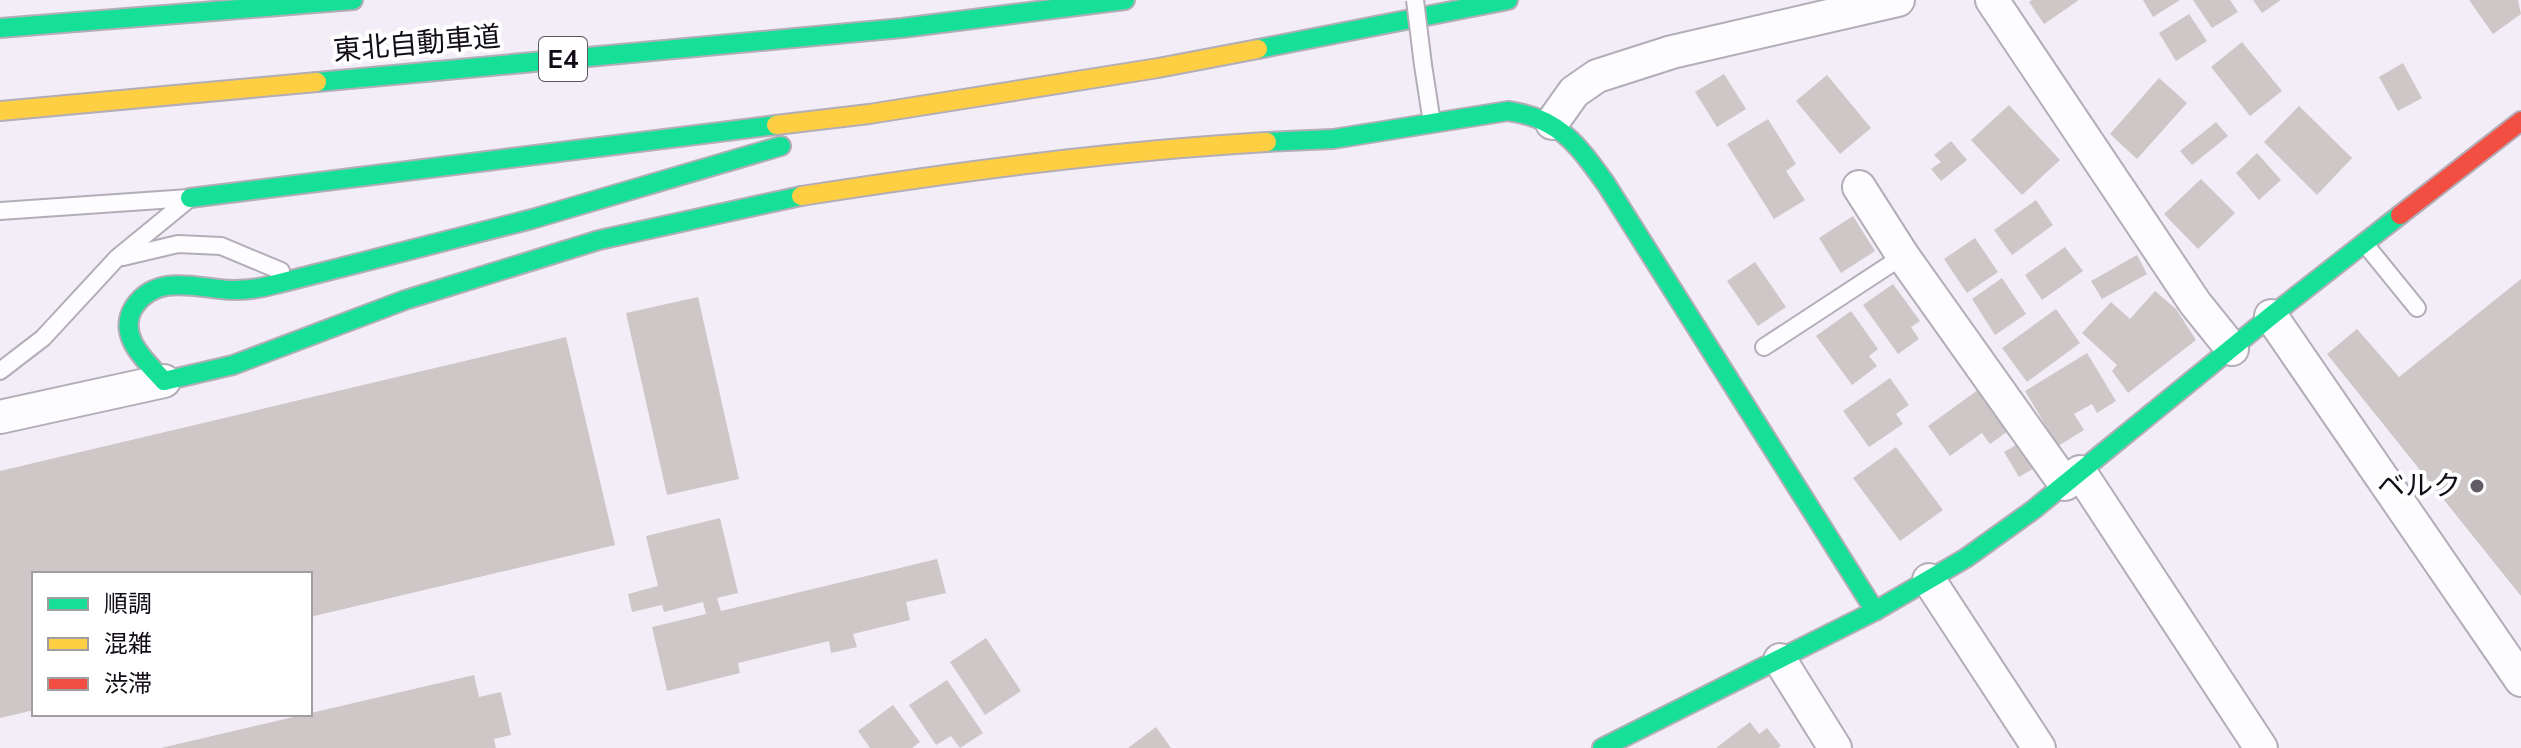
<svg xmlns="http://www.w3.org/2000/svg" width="2521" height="748" font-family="'Nunito Sans','Noto Sans JP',sans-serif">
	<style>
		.building { fill: #cec7c7 }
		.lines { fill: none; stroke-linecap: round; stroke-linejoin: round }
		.lane-casing { stroke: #b3adb8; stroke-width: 20 }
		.street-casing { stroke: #b3adb8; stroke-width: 36 }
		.fast-casing { stroke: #b3adb8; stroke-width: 22 }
		.slow-casing { stroke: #b3adb8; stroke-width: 22 }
		.jam-casing { stroke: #b3adb8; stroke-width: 22 }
		.lane { stroke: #fdfcfe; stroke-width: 16 }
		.street { stroke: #fdfcfe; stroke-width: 32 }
		.fast { stroke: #16e098; stroke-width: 18 }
		.slow { stroke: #ffcf43; stroke-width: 18 }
		.jam { stroke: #f24e42; stroke-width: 18 }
		.lane-bridge-casing { stroke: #b3adb8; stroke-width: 20; stroke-linecap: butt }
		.lane-bridge { stroke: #fdfcfe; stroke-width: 16 }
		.poi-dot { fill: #605b65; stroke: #fff; stroke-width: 3 }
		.labels { text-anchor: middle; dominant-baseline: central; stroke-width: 8; stroke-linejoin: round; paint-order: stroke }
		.shield { fill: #fff; stroke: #58555c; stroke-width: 2 }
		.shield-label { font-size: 26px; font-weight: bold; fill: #110c16 }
		.street-label { font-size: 28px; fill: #110c16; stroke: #fff }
		.poi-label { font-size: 28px; fill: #110c16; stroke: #fff; text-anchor: end }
	</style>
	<rect width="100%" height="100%" fill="#f3edf8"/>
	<g class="building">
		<path d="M2032,0H2079L2044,24L2029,2Z"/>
		<path d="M2143,0H2180L2153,17Z"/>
		<path d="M2193,0H2230L2238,12L2212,28Z"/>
		<path d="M2253,0H2281L2262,13Z"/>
		<path d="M2469,0H2518L2521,14L2493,34Z"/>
		<path d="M2189,14L2207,41L2176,61L2159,33Z"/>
		<path d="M2242,42L2282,91L2250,116L2211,67Z"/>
		<path d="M2403,63L2422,98L2398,111L2379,77Z"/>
		<path d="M1724,74L1746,109L1717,127L1695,92Z"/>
		<path d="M1827,75L1871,128L1840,154L1796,101Z"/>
		<path d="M2159,78L2187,103L2137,159L2110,134Z"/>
		<path d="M2009,105L2060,160L2022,195L1971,140Z"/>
		<path d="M2299,106L2352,158L2317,195L2264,142Z"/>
		<path d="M1768,119L1796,164L1786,171L1805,200L1774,219L1727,144Z"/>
		<path d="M2216,122L2228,136L2192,165L2180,151Z"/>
		<path d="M1951,141L1967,160L1941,181L1931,169L1941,162L1934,155Z"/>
		<path d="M2257,153L2281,180L2259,200L2236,173Z"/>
		<path d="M2201,179L2235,213L2198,249L2164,214Z"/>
		<path d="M2036,200L2053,225L2012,255L1994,230Z"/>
		<path d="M1853,216L1875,251L1841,273L1819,238Z"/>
		<path d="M1975,238L1998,272L1967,293L1944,259Z"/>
		<path d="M2065,247L2083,271L2042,300L2025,275Z"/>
		<path d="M2137,255L2147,274L2102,299L2091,281Z"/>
		<path d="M1755,262L1786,307L1758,326L1727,281Z"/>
		<path d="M2002,278L2026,314L1995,335L1972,299Z"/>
		<path d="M2521,279V596L2327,354L2357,329L2399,377Z"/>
		<path d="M1893,284L1920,321L1911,327L1919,339L1898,354L1863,305Z"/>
		<path d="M2155,291L2176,309L2196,340L2128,393L2112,371L2117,365L2082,333L2111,302L2130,319Z"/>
		<path d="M698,297L739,479L667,495L626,313Z"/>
		<path d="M2056,309L2080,343L2027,382L2002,348Z"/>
		<path d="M1851,311L1878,349L1869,356L1877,366L1852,385L1816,336Z"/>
		<path d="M566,337L615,545L310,617V574H34V710L0,718V471Z"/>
		<path d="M2087,353L2116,401L2097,413L2092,404L2074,414L2084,430L2058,446L2025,391Z"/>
		<path d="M1890,378L1909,405L1896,414L1903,424L1869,447L1843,411Z"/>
		<path d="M1982,387L2011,429L1990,444L1982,433L1950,456L1928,426Z"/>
		<path d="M2021,442L2036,467L2019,477L2004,452Z"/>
		<path d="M1896,447L1943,510L1900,541L1853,478Z"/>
		<path d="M720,518L738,593L717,598L721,611L937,559L946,593L906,602L910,620L853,634L857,647L831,653L829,641L738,663L740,673L667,691L652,627L706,614L703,602L664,612L662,605L632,612L628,594L658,586L646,536Z"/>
		<path d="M986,638L1021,691L985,715L950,662Z"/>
		<path d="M474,675L479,697L501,692L511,735L494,739L496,748H161Z"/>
		<path d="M947,680L983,733L960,748L951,736L936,745L909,705Z"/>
		<path d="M893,705L920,742L912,748H870L858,731Z"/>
		<path d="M1750,722L1759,734L1767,728L1781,746L1778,748H1716Z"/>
		<path d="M1156,727L1171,748H1128Z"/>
	</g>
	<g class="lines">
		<defs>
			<g id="lane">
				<path d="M1423,65L1432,123"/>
				<path d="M0,211L189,198"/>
				<path d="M2365,244L2417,308"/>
				<path d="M123,257L178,244L221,246L281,271"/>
				<path d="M1764,347L1903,256"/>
				<path d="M0,371L43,338L117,258L189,199"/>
			</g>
			<g id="street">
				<path d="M1992,0L2195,303L2232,349"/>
				<path d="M1552,123L1574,92L1597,76L1672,52L1898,0"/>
				<path d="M1859,187L1903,256L2065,484"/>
				<path d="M2271,316L2521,680"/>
				<path d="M0,417L164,381"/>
				<path d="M2080,472L2261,748"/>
				<path d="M1929,580L2039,748"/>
				<path d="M1780,660L1835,748"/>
			</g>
			<g id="fast">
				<path d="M0,28L353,0"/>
				<path d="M1258,49L1508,0"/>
				<path d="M317,82L902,28L1125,0"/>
				<path d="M1267,142L1333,139L1508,111C1559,118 1578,145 1606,184L1875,611"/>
				<path d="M190,198L776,125"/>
				<path d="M164,381L233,365L405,300L599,240L801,196"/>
				<path d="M164,381C146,361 116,336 134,307C157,272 199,289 233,290C247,290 262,288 276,284L532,219L781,146"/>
				<path d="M1602,748L1875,611L1966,558L2033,510L2271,316L2400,215"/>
			</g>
			<g id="slow">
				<path d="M0,111L317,82"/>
				<path d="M776,125L869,114L1158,68L1258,49"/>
				<path d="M801,196C956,172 1110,151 1267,142"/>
			</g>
			<path id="jam" d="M2400,215L2521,121"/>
		</defs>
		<use href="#lane" class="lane-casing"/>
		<use href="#street" class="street-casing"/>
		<use href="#fast" class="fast-casing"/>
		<use href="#slow" class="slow-casing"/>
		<use href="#jam" class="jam-casing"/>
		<use href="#lane" class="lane"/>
		<use href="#street" class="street"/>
		<use href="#fast" class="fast"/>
		<use href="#slow" class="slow"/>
		<use href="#jam" class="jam"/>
		<defs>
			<path id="lane-bridge" d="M1415,0L1423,65"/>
		</defs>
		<use href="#lane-bridge" class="lane-bridge-casing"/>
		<use href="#lane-bridge" class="lane-bridge"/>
	</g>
	<circle class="poi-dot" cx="2477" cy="486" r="8"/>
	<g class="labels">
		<rect class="shield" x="539" y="37" width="48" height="44" rx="6"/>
		<g class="shield-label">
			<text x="563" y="59">E4</text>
		</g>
		<g class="street-label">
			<text transform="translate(417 44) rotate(-5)">東北自動車道</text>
		</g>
		<g class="poi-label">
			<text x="2461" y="486">ベルク</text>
		</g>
	</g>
	<rect x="32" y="572" width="280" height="144" fill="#ffffff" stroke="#a09ea2" stroke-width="2"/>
	<rect x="48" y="598" width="40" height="12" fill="#16e098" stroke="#a09ea2" stroke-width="2"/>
	<text x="104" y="612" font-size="24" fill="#110c16">順調</text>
	<rect x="48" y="638" width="40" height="12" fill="#ffcf43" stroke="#a09ea2" stroke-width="2"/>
	<text x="104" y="652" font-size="24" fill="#110c16">混雑</text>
	<rect x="48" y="678" width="40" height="12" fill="#f24e42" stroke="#a09ea2" stroke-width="2"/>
	<text x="104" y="692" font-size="24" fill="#110c16">渋滞</text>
</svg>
